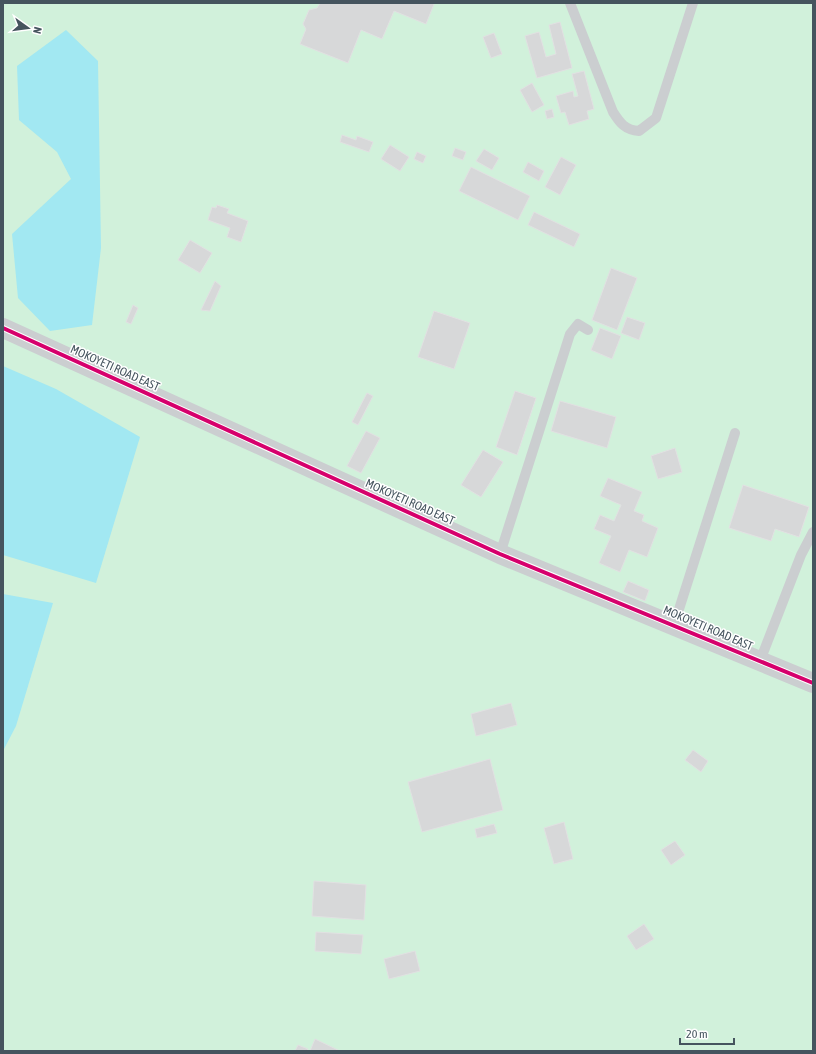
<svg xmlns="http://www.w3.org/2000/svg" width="816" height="1054" font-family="'Asap Condensed',sans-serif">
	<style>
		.green { fill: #d1f1db }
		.water { fill: #a2e8f2 }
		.building { fill: #d7d8d9; stroke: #e1e1e2 }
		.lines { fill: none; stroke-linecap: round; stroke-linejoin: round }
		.service { stroke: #cbced0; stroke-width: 10 }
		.minor { stroke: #cbced0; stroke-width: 20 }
		.cycleway-casing { stroke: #fff; stroke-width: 6 }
		.cycleway { stroke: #d6006c; stroke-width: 4 }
		.labels { text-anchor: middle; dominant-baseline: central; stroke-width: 3; stroke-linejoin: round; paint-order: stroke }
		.street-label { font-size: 12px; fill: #45545e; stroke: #fff }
	</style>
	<rect width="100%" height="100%" fill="#f0efef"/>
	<rect class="green" x="3" y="3" width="810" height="1048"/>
	<g class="water">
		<path d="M66,30L98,61L101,248L92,325L50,331L18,298L12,234L71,179L57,152L19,120L17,66Z"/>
		<path d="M3,366L56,389L140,437L96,583L3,555Z"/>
		<path d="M3,594L53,603L16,726L3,751Z"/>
	</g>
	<g class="building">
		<path d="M320,3H431L434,4L426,24L394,11L382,39L361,30L348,63L300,44L306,29L303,24L309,10L317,8Z"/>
		<path d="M560,22L572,68L537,78L525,36L539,32L546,57L556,54L549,25Z"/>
		<path d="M494,33L502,54L491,58L483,37Z"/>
		<path d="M584,71L594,109L587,111L589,119L569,125L565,112L561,113L556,96L573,91L574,97L578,96L572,74Z"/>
		<path d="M532,83L544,105L532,112L520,90Z"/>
		<path d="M552,109L554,117L547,119L545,111Z"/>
		<path d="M342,135L356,140L357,136L373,142L369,152L340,142Z"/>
		<path d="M390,145L409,157L400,171L381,159Z"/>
		<path d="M455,148L466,152L463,160L452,156Z"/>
		<path d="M484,149L499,158L492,170L476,161Z"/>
		<path d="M417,152L426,156L423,163L414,159Z"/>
		<path d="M561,157L576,165L560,195L545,187Z"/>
		<path d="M528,162L544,171L539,181L523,172Z"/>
		<path d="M471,167L530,196L518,220L459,191Z"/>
		<path d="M217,205L229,209L227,213L248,221L241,242L227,237L230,228L208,220L212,207L216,208Z"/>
		<path d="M534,212L580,234L574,247L528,225Z"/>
		<path d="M190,240L212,253L200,273L178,260Z"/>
		<path d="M611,268L637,278L617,330L592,320Z"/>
		<path d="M215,281L221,286L210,311L201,310Z"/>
		<path d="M133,305L138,308L131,324L126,322Z"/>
		<path d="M434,311L470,323L454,369L418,357Z"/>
		<path d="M627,317L645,323L639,340L621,333Z"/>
		<path d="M600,328L621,336L612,359L591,350Z"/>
		<path d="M515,391L536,398L517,455L496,447Z"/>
		<path d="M367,393L373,396L358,425L352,422Z"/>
		<path d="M560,401L616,417L607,448L551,431Z"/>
		<path d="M366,431L380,438L361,473L347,466Z"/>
		<path d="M675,448L682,472L658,479L651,456Z"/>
		<path d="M483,450L503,462L481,497L461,485Z"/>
		<path d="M608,478L642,492L634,511L644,515L642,521L658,528L647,557L629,550L620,572L599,563L611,536L594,529L600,515L614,521L621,505L600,496Z"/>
		<path d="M743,485L809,507L799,537L775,529L771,541L729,528Z"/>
		<path d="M628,581L649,590L645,601L623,592Z"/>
		<path d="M511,703L517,725L476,736L471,714Z"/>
		<path d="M693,750L708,761L701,772L685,760Z"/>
		<path d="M490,759L503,810L422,832L408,782Z"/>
		<path d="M564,822L573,859L554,864L544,828Z"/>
		<path d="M494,824L497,833L477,838L475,829Z"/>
		<path d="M675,841L685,855L671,865L661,850Z"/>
		<path d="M314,881L366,885L364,920L312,916Z"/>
		<path d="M644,924L654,939L636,950L627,936Z"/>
		<path d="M316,932L363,935L361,954L315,951Z"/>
		<path d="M415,951L420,971L389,979L384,959Z"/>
		<path d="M315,1039L340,1051H310Z"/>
		<path d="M298,1045L308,1049L307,1051H295Z"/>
	</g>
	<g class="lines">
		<g class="service">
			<path d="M570,3L613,112C620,123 625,130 639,131L656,118L693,3"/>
			<path d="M500,554L570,334L578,324L588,330"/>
			<path d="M674,625L735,433"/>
			<path d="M760,661L801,555L813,532"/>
		</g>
		<path class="minor" d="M3,328L500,554L813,683"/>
		<defs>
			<path id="cycleway" d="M3,328L500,554L813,683"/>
		</defs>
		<use href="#cycleway" class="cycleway-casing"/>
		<use href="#cycleway" class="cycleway"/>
	</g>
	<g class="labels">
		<g class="street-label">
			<text transform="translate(115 368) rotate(24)">MOKOYETI ROAD EAST</text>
			<text transform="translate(410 502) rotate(24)">MOKOYETI ROAD EAST</text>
			<text transform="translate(708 628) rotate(23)">MOKOYETI ROAD EAST</text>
		</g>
	</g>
	<rect width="816" height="1054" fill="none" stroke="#45545e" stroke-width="8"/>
	<g transform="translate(28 28) rotate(104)" stroke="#ffffff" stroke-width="3" paint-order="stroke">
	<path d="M0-3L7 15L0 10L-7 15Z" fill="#45545e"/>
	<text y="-6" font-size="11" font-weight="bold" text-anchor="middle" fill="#45545e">N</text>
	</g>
	<path d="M680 1038v6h54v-6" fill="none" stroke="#45545e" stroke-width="2"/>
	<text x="686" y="1038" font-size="12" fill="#45545e" stroke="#ffffff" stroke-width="3" paint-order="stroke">20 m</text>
</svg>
